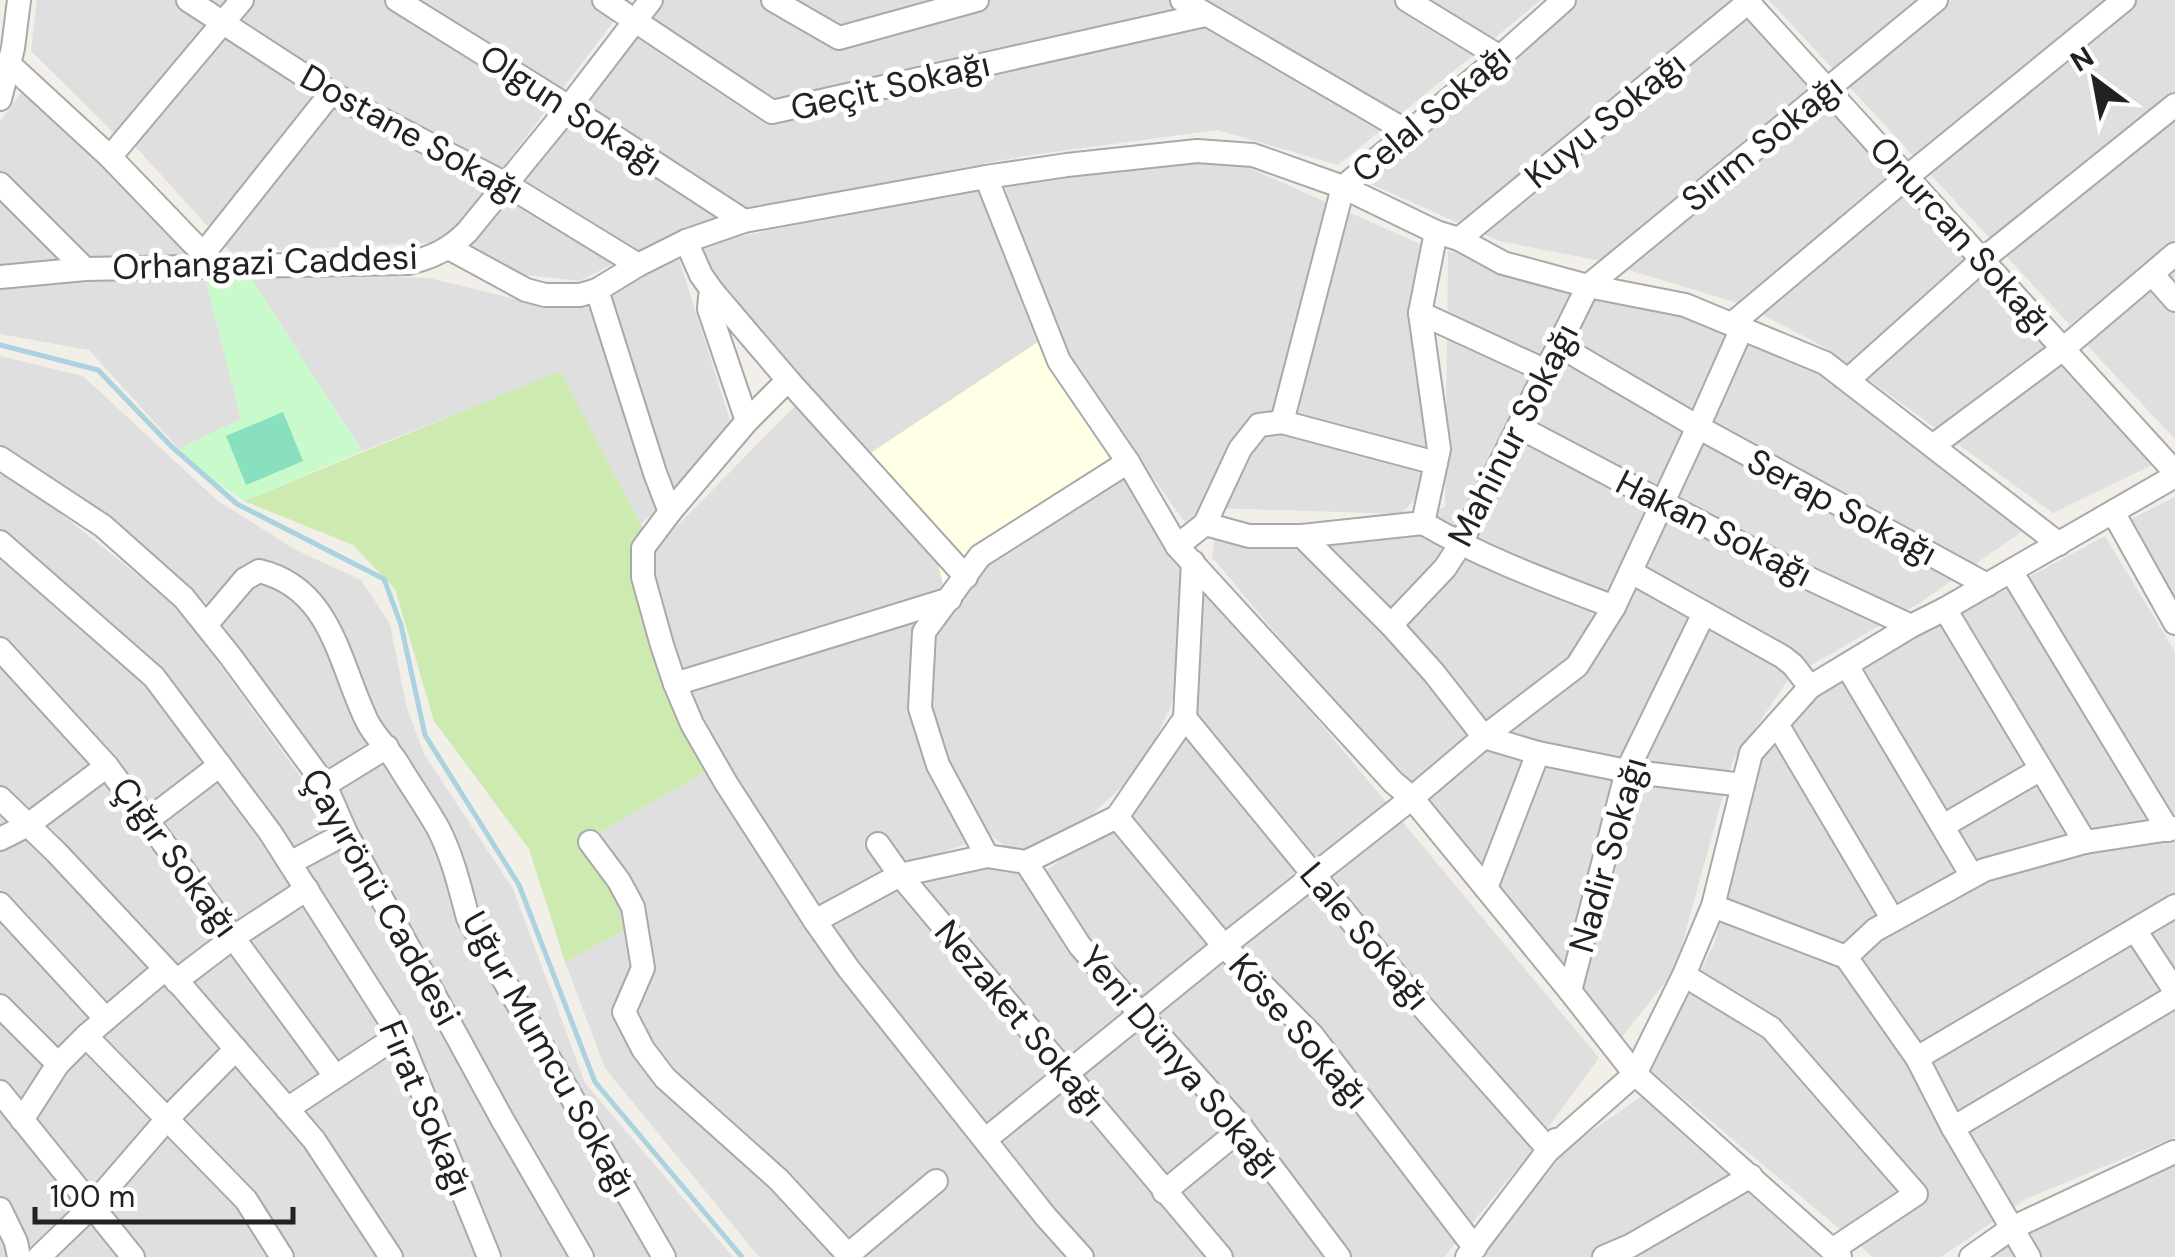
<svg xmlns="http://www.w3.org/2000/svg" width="2175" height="1257" font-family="'DM Sans',sans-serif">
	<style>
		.residential { fill: #e0dfdf }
		.education { fill: #ffffe5 }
		.grass { fill: #cdebb0 }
		.park { fill: #c8facc }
		.pitch { fill: #88e0be }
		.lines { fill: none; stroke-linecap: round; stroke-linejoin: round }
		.stream { stroke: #aad3df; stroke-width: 5 }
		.minor-casing { stroke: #a9a9a9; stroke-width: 26 }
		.minor { stroke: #fff; stroke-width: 22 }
		.labels { text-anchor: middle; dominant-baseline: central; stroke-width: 10; stroke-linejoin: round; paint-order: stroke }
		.street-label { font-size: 35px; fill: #222; stroke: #fff }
	</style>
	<rect width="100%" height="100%" fill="#f2efe9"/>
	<g class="residential">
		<path d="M37,0H226L120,139L31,51Z"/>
		<path d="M243,0H630L446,242L231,252L134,145Z"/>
		<path d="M662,0H1541L1338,165L1217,130L1024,156L727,213L651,245L579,281L517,274L465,251Z"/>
		<path d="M1578,0H1737L2154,464L2053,513L1822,346L1744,305L1596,260L1499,241L1357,178Z"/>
		<path d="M1769,0H2175V240L2070,325Z"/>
		<path d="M32,78L206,253L0,267V122Z"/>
		<path d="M1216,153L1431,249L1430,483L1401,514L1213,508L1186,524L1056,342L1004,184Z"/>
		<path d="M979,188L1038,342L858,462L990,562L1126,474L1185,567L1181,660L1171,706L1141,769L1088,818L1018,855L990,835L877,876L807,933L933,1096L1069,1257H759L605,1068L565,962L623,930L598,833L705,772L661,685L654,549L803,398L687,247Z"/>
		<path d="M1448,251L1599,282L1737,327L1843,381L2027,528L1921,602L1789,678L1732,763L1675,970L1617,1043L1212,557L1215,535L1407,519L1445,507Z"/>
		<path d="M677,253L736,439L641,524L560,372L362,451L247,272L429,278L548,307Z"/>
		<path d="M2175,266V439L2083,341Z"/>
		<path d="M204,273L241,419L179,449L89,350L0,334V286Z"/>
		<path d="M0,356L83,376L218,501L296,550L361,580L390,624L406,705L424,754L513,889L585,1083L733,1257H590L297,739L212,608L110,517L0,449Z"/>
		<path d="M0,474L23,484L177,606L303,780L421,1001L572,1257H0Z"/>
		<path d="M2175,497V616L2121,524Z"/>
		<path d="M2105,536L2175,652V1137L2026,1199L1941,1257H1873L1650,1070L1714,944L1764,753L1824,687Z"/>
		<path d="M1202,581L1599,1058L1522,1163L1444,1257H1095L826,932L902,882L977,861L1039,876L1117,818L1174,740Z"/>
		<path d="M1642,1096L1838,1257H1479L1561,1152Z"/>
		<path d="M2175,1154V1257H1975Z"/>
	</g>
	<path class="education" d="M1038,342L1126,474L990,562L953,608L944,588L935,553L857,462Z"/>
	<path class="grass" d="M560,371L654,549L661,685L705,772L598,833L624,930L565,962L529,849L434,721L395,589L353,545L244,501Z"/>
	<path class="park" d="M247,272L362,451L244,501L203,473L179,449L241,419L204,273Z"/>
	<path class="pitch" d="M283,412L303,461L246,485L226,436Z"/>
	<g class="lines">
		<path class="stream" d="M0,345L98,370L171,446L237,504L384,579L401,625L425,735L519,885L595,1082L742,1257"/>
		<defs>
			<g id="minor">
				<path d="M188,0L331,93L506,184L638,265"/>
				<path d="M397,0L569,107L744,221"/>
				<path d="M604,0L772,112L1205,15"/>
				<path d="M773,0L839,38L977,0"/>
				<path d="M1182,0L1408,132"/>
				<path d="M1407,0L1500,57"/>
				<path d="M1746,0L2175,472"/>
				<path d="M9,64L110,157L242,0"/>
				<path d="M0,99L13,48L19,0"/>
				<path d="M110,157L212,263"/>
				<path d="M986,177L1059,361L1128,462L1177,546L1393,782L1412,798L1570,991L1635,1074L1840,1257"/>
				<path d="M0,184L85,269"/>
				<path d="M1459,239L1751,0"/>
				<path d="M686,241L701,275L713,292L710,297L709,309L747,421"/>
				<path d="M449,248L526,290L545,295H580L597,290L638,265L686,241L744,221L986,177L1067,165L1197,151L1253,155L1343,187L1436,232L1459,239L1503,263L1588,286L1685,305L1825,363L2059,544"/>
				<path d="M203,254L331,93"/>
				<path d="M2152,274L2175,300"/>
				<path d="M0,277L85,269L408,263C432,258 450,249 467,232L569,107L651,0"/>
				<path d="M597,290L655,473L670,512"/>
				<path d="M713,292L788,380L966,577"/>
				<path d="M1420,313L1546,371"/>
				<path d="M1732,324L1907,177L2124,0"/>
				<path d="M1742,328L1698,427L1987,585"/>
				<path d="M788,380L747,421L670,512L643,548V577L662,645L675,684L692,724L726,783L815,921L848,968L1046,1217L1082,1257"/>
				<path d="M1848,380L1982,260L2175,105"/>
				<path d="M1519,427L1793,571L1911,626"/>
				<path d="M1934,445L2063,349L2175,254"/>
				<path d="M0,458L103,526L184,598L231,657L325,785L346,833L502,1119L582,1257"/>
				<path d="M1436,463L1282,422L1343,187L1500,57L1564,0"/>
				<path d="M2113,512L2175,623"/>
				<path d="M1423,523C1483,558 1549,582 1614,607"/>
				<path d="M1205,524L1240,449L1259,425L1282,422"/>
				<path d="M1302,536L1391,625L1434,673L1484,737L1538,753L1627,771L1743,785"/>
				<path d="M0,542L154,677L270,832L399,1035L489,1257"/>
				<path d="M1177,546L1205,524L1249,536H1302L1423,523L1439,449L1420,313L1436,232"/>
				<path d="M2011,571L2168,830"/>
				<path d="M1631,572L1783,657L1793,665L1810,687"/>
				<path d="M1945,609L2085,842"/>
				<path d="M206,625L245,579L259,571C332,588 339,664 367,721C374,736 389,749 398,764C411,786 427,808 439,830C453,858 460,888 468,918L664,1257"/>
				<path d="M1391,625L1445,568L1460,545L1588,286L1936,0"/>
				<path d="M0,649L107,766L335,1076"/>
				<path d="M1847,666L1972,876"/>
				<path d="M675,684L950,599"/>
				<path d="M1185,718L1413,996L1549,1150"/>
				<path d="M1777,724L1893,920"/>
				<path d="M325,785L387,747"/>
				<path d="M0,798L57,853L185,990L314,1140L391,1257"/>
				<path d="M1117,817L1224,946L1312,1035L1475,1248"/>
				<path d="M148,820L220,765"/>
				<path d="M1943,826L2041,769"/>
				<path d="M0,839L28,825L107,766"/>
				<path d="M590,842L619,881L633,907L643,968L624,1012L643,1049L665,1078L779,1180L850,1257"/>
				<path d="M878,844L900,875L1221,1257"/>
				<path d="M987,856L938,765L920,708L924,632L980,556L1128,462"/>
				<path d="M1026,862L1080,946L1242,1128L1339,1257"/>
				<path d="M290,863L346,833"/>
				<path d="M1486,888L1538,753"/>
				<path d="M0,904L106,1019"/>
				<path d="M1713,906L1846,957L1917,1058L1953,1128L2029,1257"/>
				<path d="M815,921L900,875L987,856L1026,862L1117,817L1185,718L1193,562"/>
				<path d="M2135,930L2175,991"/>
				<path d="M1846,957L1875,930L1984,870L2085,842L2175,828"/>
				<path d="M1684,975L1771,1028L1916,1194L1832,1250"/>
				<path d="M176,981L234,937L307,889"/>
				<path d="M1570,991L1627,771L1704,613"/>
				<path d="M0,1006L58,1064L86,1036L165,969"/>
				<path d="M86,1036L246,1200L282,1257"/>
				<path d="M1917,1058L2175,906"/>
				<path d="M0,1092L133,1257"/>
				<path d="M287,1109L399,1035"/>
				<path d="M22,1120L58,1064"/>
				<path d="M1953,1128L2175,996"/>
				<path d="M986,1139L1224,946L1412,798L1484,737L1577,666L1614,607L1698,427L1558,345"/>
				<path d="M1549,1150L1635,1074L1684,975L1713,906L1751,753L1810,687L1911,626L1945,609L2175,476"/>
				<path d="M1164,1192L1242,1128"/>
				<path d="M0,1209L16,1242L19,1257"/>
				<path d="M848,1255L936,1181"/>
				<path d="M39,1257L92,1206L167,1119L236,1049"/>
				<path d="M1467,1257L1556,1140"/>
				<path d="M1604,1257L1630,1246L1751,1176"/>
				<path d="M1971,1257L2012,1228L2174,1152"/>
			</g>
		</defs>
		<use href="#minor" class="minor-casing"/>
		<use href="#minor" class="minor"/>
	</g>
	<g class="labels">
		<g class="street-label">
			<text transform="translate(890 86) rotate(-13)">Geçit Sokağı</text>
			<text transform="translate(571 110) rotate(33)">Olgun Sokağı</text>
			<text transform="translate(1431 113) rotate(-40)">Celal Sokağı</text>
			<text transform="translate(1605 120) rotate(-39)">Kuyu Sokağı</text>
			<text transform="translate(412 134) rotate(29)">Dostane Sokağı</text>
			<text transform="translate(1762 143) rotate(-39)">Sırım Sokağı</text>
			<text transform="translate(1961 236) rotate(48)">Onurcan Sokağı</text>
			<text transform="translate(265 262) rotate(-2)">Orhangazi Caddesi</text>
			<text transform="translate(1513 435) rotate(-63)">Mahinur Sokağı</text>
			<text transform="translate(1842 507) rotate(28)">Serap Sokağı</text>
			<text transform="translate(1714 528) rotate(27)">Hakan Sokağı</text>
			<text transform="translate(1608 855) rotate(-74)">Nadir Sokağı</text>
			<text transform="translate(175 857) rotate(54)">Çığır Sokağı</text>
			<text transform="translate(381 897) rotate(61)">Çayırönü Caddesi</text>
			<text transform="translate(1365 936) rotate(50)">Lale Sokağı</text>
			<text transform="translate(1020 1018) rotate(50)">Nezaket Sokağı</text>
			<text transform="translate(1299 1031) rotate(49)">Köse Sokağı</text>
			<text transform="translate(549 1054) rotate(61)">Uğur Mumcu Sokağı</text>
			<text transform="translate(1180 1062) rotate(50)">Yeni Dünya Sokağı</text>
			<text transform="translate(426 1108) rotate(67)">Fırat Sokağı</text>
		</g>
	</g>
	<g transform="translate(2095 80) rotate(328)" stroke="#ffffff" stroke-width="8" paint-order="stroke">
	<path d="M0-8L18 38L0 25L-18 38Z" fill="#222222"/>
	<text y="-15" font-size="28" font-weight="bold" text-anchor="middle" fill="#222222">N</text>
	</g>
	<path d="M35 1207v15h258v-15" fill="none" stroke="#222222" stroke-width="5"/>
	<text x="50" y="1207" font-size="30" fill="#222222" stroke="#ffffff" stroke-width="8" paint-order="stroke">100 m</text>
</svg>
